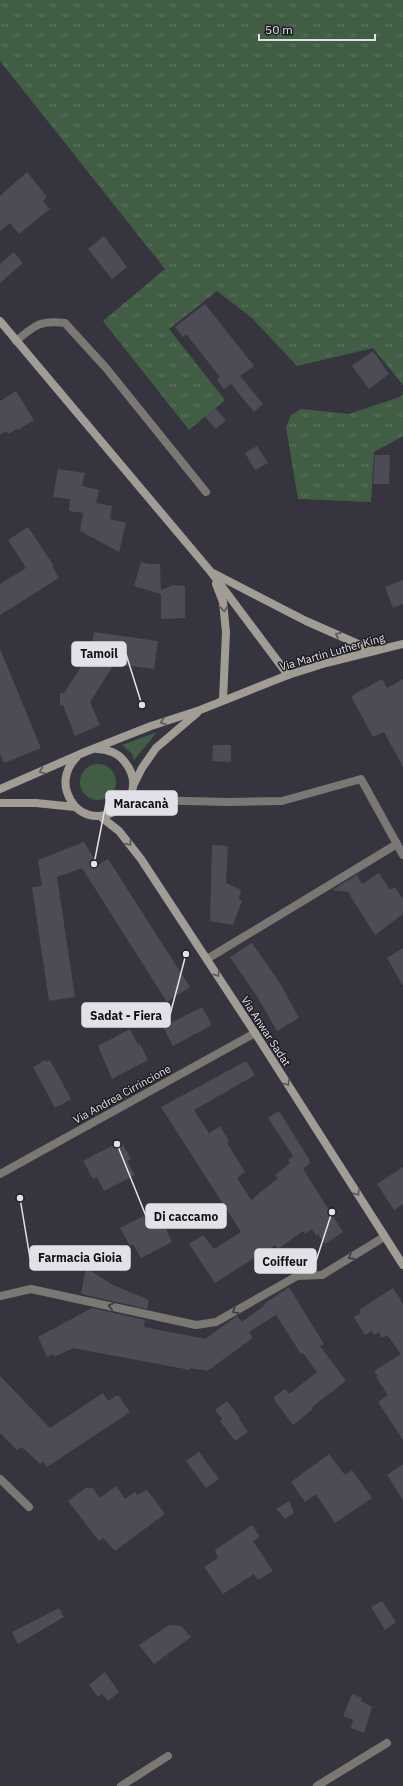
<svg xmlns="http://www.w3.org/2000/svg" width="403" height="1786" font-family="'IBM Plex Sans',sans-serif">
	<style>
		.grass { fill: #415e44 }
		.park { fill: url(#park-tufts) }
		.building { fill: #4c4b56 }
		.lines { fill: none; stroke-linecap: round; stroke-linejoin: round }
		.lane { stroke: #7b7873; stroke-width: 8 }
		.street { stroke: #7b7873; stroke-width: 8 }
		.secondary { stroke: #a19d95; stroke-width: 8 }
		.oneway { stroke: #595756 }
		.oneway2 { stroke: #3a383a }
		.labels { text-anchor: middle; dominant-baseline: central; stroke-width: 3; stroke-linejoin: round; paint-order: stroke }
		.street-label { font-size: 11px; fill: #e2e1e8; stroke: #1e1d22 }
		.leader { fill: none; stroke: #e2e1e8; stroke-width: 1.5 }
		.callout-dot { fill: #e2e1e8; stroke: #1e1d22; stroke-width: 1.5 }
		.callout { fill: #e2e1e8; stroke: #e2e1e8; stroke-width: 1.5 }
		.callout-label { font-size: 12px; text-anchor: middle; font-weight: bold; fill: #111 }
	</style>
	<defs>
		<pattern id="park-tufts" width="24" height="20" patternUnits="userSpaceOnUse"><rect width="24" height="20" fill="#415e44"/><path d="M3 7l-1-3M5 7V3M7 7l1-3M15 17l-1-3M17 17v-4M19 17l1-3" fill="none" stroke="#5c755f"/></pattern>
	</defs>
	<rect width="100%" height="100%" fill="#36353f"/>
	<g class="grass">
		<path d="M157,732L134,760L132,754L122,745Z"/>
		<circle cx="98" cy="782" r="18"/>
	</g>
	<g class="park">
		<path d="M0,0H403V385L373,348L297,366L252,318L217,291L169,329L225,400L189,430L103,321L165,269L0,61Z"/>
		<path d="M403,394V436L374,452L371,502L298,499L286,427L291,415L301,409L349,414L400,397Z"/>
	</g>
	<g class="building">
		<path d="M27,172L47,197L43,201L50,209L19,234L10,223L0,231V196Z"/>
		<path d="M104,236L127,267L112,279L88,249Z"/>
		<path d="M14,252L23,263L0,283V264Z"/>
		<path d="M205,304L254,366L240,376L263,404L254,412L231,384L224,389L217,380L220,377L186,334L183,337L175,327Z"/>
		<path d="M373,351L389,374L369,389L352,366Z"/>
		<path d="M16,391L34,420L18,430L17,429L8,434L6,431L0,435V401Z"/>
		<path d="M215,408L226,420L216,429L205,417Z"/>
		<path d="M257,446L268,463L255,470L245,453Z"/>
		<path d="M375,455H390L389,484H373Z"/>
		<path d="M58,469L85,473L82,486L99,490L96,503L112,506L110,519L126,523L119,552L80,531L83,513L69,511L70,499L53,497Z"/>
		<path d="M28,527L54,566H52L59,578L0,615V584L26,568L8,540Z"/>
		<path d="M141,562L149,564H160L161,594L134,586Z"/>
		<path d="M403,580V604L393,608L385,587Z"/>
		<path d="M173,585L185,586V618L161,619V590Z"/>
		<path d="M94,632L158,641L154,669L114,664L90,702L100,725L75,736L63,705H60V693H64L91,651Z"/>
		<path d="M0,649L41,748L4,763L0,754Z"/>
		<path d="M382,679L387,688L403,679V767L384,732L373,737L351,696Z"/>
		<path d="M213,745H231V762L212,761Z"/>
		<path d="M84,842L98,865L108,859L190,987L167,1002L82,868L57,877L75,997L49,1001L32,887L42,886L38,860Z"/>
		<path d="M212,845L228,846L226,883L241,890L239,899L242,901L233,925L210,921Z"/>
		<path d="M379,873L390,890L395,887L403,899V914L375,935L348,892L332,890L357,875L362,884Z"/>
		<path d="M252,943L280,983L299,1018L277,1031L258,998L230,957Z"/>
		<path d="M403,948V986L387,958Z"/>
		<path d="M202,1007L212,1025L173,1046L163,1027Z"/>
		<path d="M130,1029L138,1045L140,1044L148,1060L112,1079L98,1046Z"/>
		<path d="M45,1060L46,1062L50,1060L71,1099L55,1108L33,1067Z"/>
		<path d="M246,1061L255,1075L194,1110L209,1133L220,1126L229,1141L227,1143L245,1172L237,1178L251,1200L278,1178L275,1175L290,1163L288,1160L293,1156L268,1118L279,1111L309,1159L310,1163L303,1169L343,1232L325,1244L318,1234L316,1236L312,1229L305,1234L303,1231L278,1249L275,1245L215,1283L189,1244L203,1235L214,1249L241,1232L161,1107Z"/>
		<path d="M121,1141L131,1159L127,1161L135,1175L104,1191L97,1177L93,1179L83,1161Z"/>
		<path d="M403,1167V1204L394,1210L377,1184Z"/>
		<path d="M157,1209L172,1242L141,1258L133,1244L130,1246L120,1228Z"/>
		<path d="M86,1268L113,1285L149,1300L147,1309L81,1294Z"/>
		<path d="M289,1287L324,1344L320,1346L346,1381L317,1403L312,1408L313,1409L293,1425L273,1398L285,1389L289,1394L317,1372L303,1353L301,1354L276,1315L249,1332L253,1338L207,1371L190,1368V1370L73,1348L54,1357L53,1354L47,1357L38,1337L92,1308L145,1320L144,1327L205,1339L237,1316L242,1322L265,1305L264,1304Z"/>
		<path d="M393,1288L403,1304V1440L378,1402L388,1395L376,1377L378,1376L374,1371L401,1354L387,1335L382,1338L379,1332L374,1335L372,1331L365,1335L354,1317L361,1313L359,1310Z"/>
		<path d="M0,1376L50,1428L103,1393L108,1401L118,1395L130,1412L47,1467L43,1461L40,1464L22,1447L17,1450L0,1433Z"/>
		<path d="M227,1401L240,1418L239,1419L248,1432L235,1441L220,1421L222,1419L215,1410Z"/>
		<path d="M199,1452L219,1479L206,1488L186,1461Z"/>
		<path d="M329,1454L345,1475L352,1470L372,1498L335,1523L316,1494L305,1502L291,1482Z"/>
		<path d="M403,1464V1500L387,1475Z"/>
		<path d="M116,1486L125,1499L135,1492L137,1495L147,1490L165,1514L115,1551L103,1538L99,1541L68,1501L87,1487L88,1489L92,1487L100,1498Z"/>
		<path d="M289,1501L294,1513L285,1519L276,1509Z"/>
		<path d="M252,1525L260,1537L253,1541L273,1571L258,1580L254,1574L223,1594L204,1567L218,1558L215,1550Z"/>
		<path d="M382,1601L396,1622L385,1630L371,1607Z"/>
		<path d="M59,1608L64,1617L18,1644L12,1632Z"/>
		<path d="M169,1625L181,1626L191,1637L154,1664L139,1645Z"/>
		<path d="M105,1672L119,1692L108,1701L102,1694L98,1697L89,1685Z"/>
		<path d="M352,1694L362,1698L361,1701L372,1707L364,1733L351,1728L353,1720L343,1716Z"/>
	</g>
	<g class="lines">
		<g class="lane">
			<path d="M16,341C35,325 40,320 65,323L106,368L206,492"/>
			<path d="M125,804L142,800L230,802L282,801L361,779L403,855"/>
			<path d="M207,959L397,844"/>
			<path d="M121,1786L168,1756"/>
			<path d="M317,1786L387,1743"/>
		</g>
		<g class="street">
			<path d="M0,1174L255,1033"/>
			<path d="M0,1296L31,1289L196,1325L216,1322L297,1276L322,1275L384,1237"/>
			<path d="M0,1479L29,1507"/>
		</g>
		<g class="secondary">
			<path d="M0,321L211,572L288,675"/>
			<path d="M213,573L306,621L374,651"/>
			<path d="M216,584L223,602L226,632L223,700"/>
			<path d="M76,758C67,767 63,780 67,792C84,843 159,803 124,761C118,753 107,749 97,749"/>
			<path d="M133,786L142,768L156,748L197,713"/>
			<path d="M0,789L85,752L151,726L200,710L288,675L326,663L403,644"/>
			<path d="M0,803H36L75,807"/>
			<path d="M100,816L119,831L141,859L255,1033L403,1265"/>
		</g>
	</g>
	<defs><path id="oneway-chevron" d="M-2-3.5L2.5 0L-2 3.5" fill="none" stroke-width="1.6" stroke-linecap="round" stroke-linejoin="round"/></defs>
	<g class="oneway">
		<use href="#oneway-chevron" transform="translate(224 609) rotate(84)"/>
		<use href="#oneway-chevron" transform="translate(338 635) rotate(-156)"/>
		<use href="#oneway-chevron" transform="translate(163 722) rotate(160)"/>
		<use href="#oneway-chevron" transform="translate(42 771) rotate(157)"/>
		<use href="#oneway-chevron" transform="translate(129 843) rotate(51)"/>
		<use href="#oneway-chevron" transform="translate(217 974) rotate(57)"/>
		<use href="#oneway-chevron" transform="translate(287 1083) rotate(58)"/>
		<use href="#oneway-chevron" transform="translate(357 1193) rotate(58)"/>
	</g>
	<g class="oneway2">
		<use href="#oneway-chevron" transform="translate(351 1257) rotate(148)"/>
		<use href="#oneway-chevron" transform="translate(111 1306) rotate(-167)"/>
		<use href="#oneway-chevron" transform="translate(235 1311) rotate(149)"/>
	</g>
	<g class="labels">
		<g class="street-label">
			<text transform="translate(332 652) rotate(-16)">Via Martin Luther King</text>
			<text transform="translate(266 1031) rotate(57)">Via Anwar Sadat</text>
			<text transform="translate(122 1094) rotate(-29)">Via Andrea Cirrincione</text>
		</g>
	</g>
	<path class="leader" d="M142 705L126 654M94 864L106 803M186 954L170 1015M117 1144L146 1216M20 1198L30 1258M332 1212L316 1261"/>
	<g class="callout-dot">
		<circle cx="142" cy="705" r="4"/>
		<circle cx="94" cy="864" r="4"/>
		<circle cx="186" cy="954" r="4"/>
		<circle cx="117" cy="1144" r="4"/>
		<circle cx="20" cy="1198" r="4"/>
		<circle cx="332" cy="1212" r="4"/>
	</g>
	<g class="callout">
		<rect x="72" y="642" width="54" height="24" rx="4"/>
		<rect x="106" y="791" width="71" height="24" rx="4"/>
		<rect x="82" y="1003" width="88" height="24" rx="4"/>
		<rect x="146" y="1204" width="80" height="24" rx="4"/>
		<rect x="30" y="1246" width="100" height="24" rx="4"/>
		<rect x="255" y="1249" width="61" height="24" rx="4"/>
	</g>
	<g class="callout-label">
		<text x="99" y="658">Tamoil</text>
		<text x="141" y="808">Maracanà</text>
		<text x="126" y="1020">Sadat - Fiera</text>
		<text x="186" y="1221">Di caccamo</text>
		<text x="80" y="1262">Farmacia Gioia</text>
		<text x="285" y="1266">Coiffeur</text>
	</g>
	<path d="M259 34v6h116v-6" fill="none" stroke="#e2e1e8" stroke-width="2"/>
	<text x="265" y="34" font-size="12" fill="#e2e1e8" stroke="#1e1d22" stroke-width="3" paint-order="stroke">50 m</text>
</svg>
